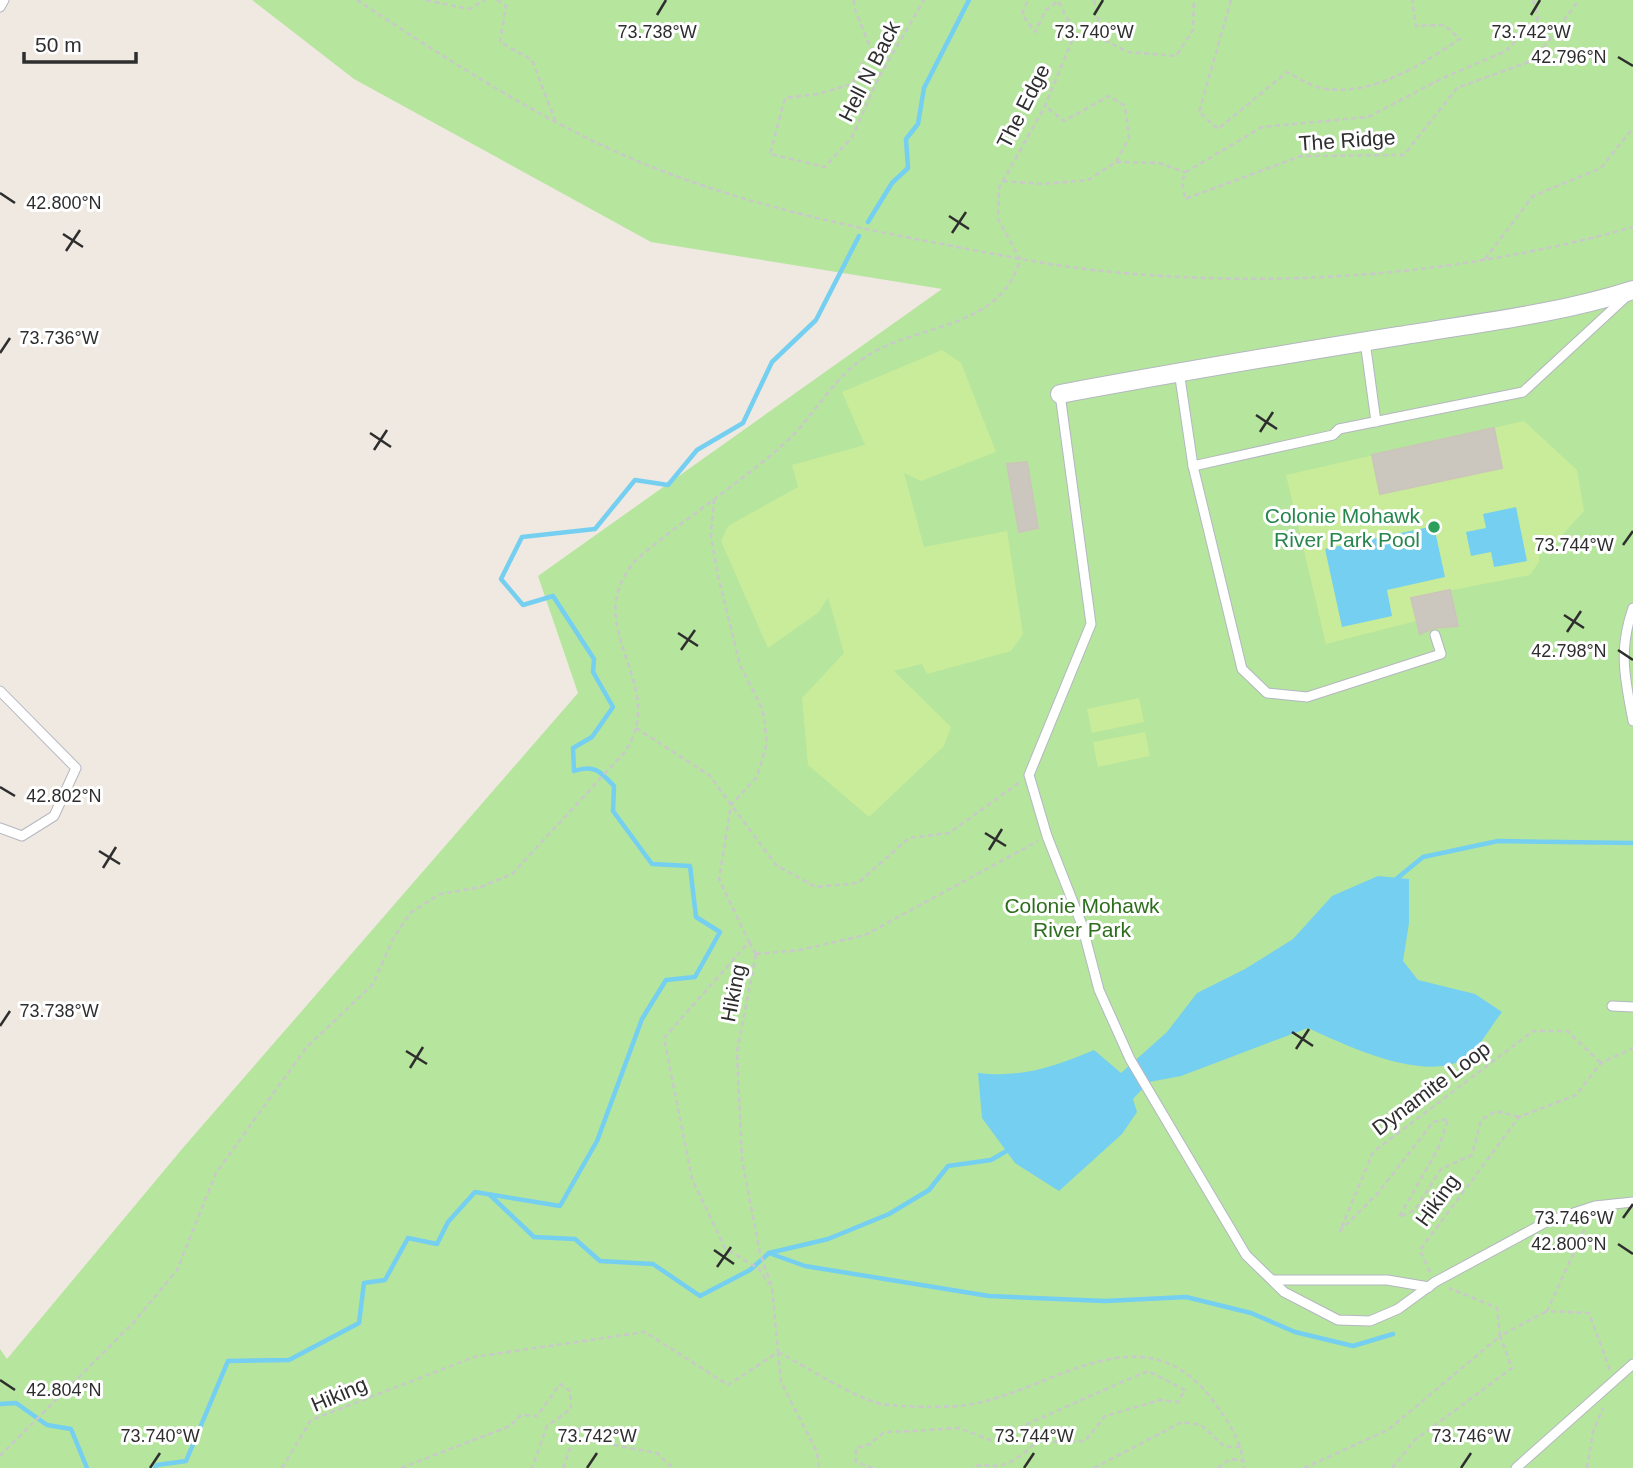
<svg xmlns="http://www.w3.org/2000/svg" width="1633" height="1468" font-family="Arial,sans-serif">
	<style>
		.green { fill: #b6e59e }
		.pitch { fill: #c9ec9a }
		.water { fill: #75cff0 }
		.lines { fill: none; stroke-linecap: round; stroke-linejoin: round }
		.stream { stroke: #75cff0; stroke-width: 4.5 }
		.building { fill: #cbc7bf; stroke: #cbc5ba; stroke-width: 2 }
		.service-casing { stroke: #b4b7c1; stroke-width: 11 }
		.minor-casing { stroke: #b4b7c1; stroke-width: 20 }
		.path { stroke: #c9c9c9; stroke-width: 2.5; stroke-dasharray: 5 3.5; stroke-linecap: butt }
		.service { stroke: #fff; stroke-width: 9 }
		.minor { stroke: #fff; stroke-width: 18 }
		.ticks { fill: none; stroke: #2e2e2e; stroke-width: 2.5 }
		.leisure-dot { fill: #2e9e5b; stroke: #fff; stroke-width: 2.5 }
		.labels { text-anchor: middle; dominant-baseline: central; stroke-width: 6; stroke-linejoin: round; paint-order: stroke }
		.street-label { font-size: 21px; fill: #2e2e2e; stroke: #fff }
		.leisure-label { font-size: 21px; fill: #27864d; stroke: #fff; text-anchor: end }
		.park-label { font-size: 21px; fill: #2c6e1b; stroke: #fff }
		.ticks-label { font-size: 18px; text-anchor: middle; fill: #2e2e2e; stroke: #fff; stroke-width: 6; stroke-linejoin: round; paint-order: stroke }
	</style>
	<rect width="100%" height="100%" fill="#efe9e1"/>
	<path class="green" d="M252,0H1633V1468H0V1349L7,1359L182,1149L578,693L538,576L942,289L651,242L354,79Z"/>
	<g class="pitch">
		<path d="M942,350L961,363L996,452L921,481L904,473L924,547L1007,531L1023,634L1011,651L927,674L922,664L894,671L951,727L944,746L869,817L808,765L802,698L844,653L828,597L819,612L768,648L721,541L728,526L798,487L792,465L865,445L842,392Z"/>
		<path d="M1524,421L1577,470L1584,511L1555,543L1539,547V562L1530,575L1411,598L1416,621L1326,644L1286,475Z"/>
		<path d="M1139,698L1144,722L1092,733L1087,709Z"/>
		<path d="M1145,732L1150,756L1098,767L1093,742Z"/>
	</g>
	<g class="water">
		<path d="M1516,507L1527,561L1494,567L1491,552L1471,556L1466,532L1486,528L1483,514Z"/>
		<path d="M1434,526L1445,577L1387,590L1392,616L1342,627L1325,549Z"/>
		<path d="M1378,876L1409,879V923L1403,961L1418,980L1475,994L1502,1012C1491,1026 1478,1050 1464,1059C1424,1083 1345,1045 1308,1028L1181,1076L1149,1082L1133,1099L1137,1112L1122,1134L1059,1191L1015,1163L982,1118L978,1073C1022,1078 1054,1067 1094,1050L1121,1073L1167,1032L1197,993L1245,969L1293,939L1332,896Z"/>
	</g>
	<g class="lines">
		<g class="stream">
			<path d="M868,222L892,183L908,168L906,139L918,124L924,88L969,0"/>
			<path d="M1395,880L1423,857L1498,841L1633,843"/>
			<path d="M490,1195L534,1237L575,1239L600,1261L653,1264L700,1296L750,1270L769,1253L828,1239L889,1214L929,1190L948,1166L991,1160L1010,1149"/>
			<path d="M769,1253L805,1266L989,1296L1105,1301L1186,1297L1251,1313L1295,1332L1353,1346L1393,1334"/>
			<path d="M0,1404L16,1403L47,1425L71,1429L87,1468"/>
			<path d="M155,1468L157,1465L186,1461L228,1361L289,1360L359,1323L364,1283L385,1280L408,1238L437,1244L448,1222L475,1192L560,1206L597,1141L642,1019L666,980L695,977L720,932L696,917L690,866L652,864L613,811L614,786C600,771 594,764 574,771L573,748L592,737L613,707L593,672L594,659L553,596L523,605L501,579L522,537L595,529L635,480L668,485L697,450L743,423L772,362L816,320L859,236"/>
		</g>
	</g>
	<g class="building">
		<path d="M1494,428L1502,468L1380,494L1372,455Z"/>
		<path d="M1027,462L1038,528L1019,532L1007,464Z"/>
		<path d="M1450,590L1458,626L1434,628L1420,634L1411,598Z"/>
	</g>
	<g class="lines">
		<defs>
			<g id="service">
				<path d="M0,7L4,0"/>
				<path d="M1365,341L1376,422"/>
				<path d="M1179,371L1193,466L1333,435L1339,429L1523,392L1627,296"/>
				<path d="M1060,394L1091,624L1029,775L1047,836L1082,925L1099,990L1130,1059L1246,1255L1284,1292L1338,1320L1370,1321L1398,1309L1435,1282L1546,1222L1595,1206L1633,1202"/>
				<path d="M1193,466L1242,669L1267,693L1307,697L1441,654L1435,635"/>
				<path d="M1633,608C1618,650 1625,679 1633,721"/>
				<path d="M0,691L76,768L54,816L22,836L0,828"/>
				<path d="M1612,1006L1633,1007"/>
				<path d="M1272,1280H1387L1429,1287"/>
				<path d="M1516,1468L1633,1364"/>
			</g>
			<path id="minor" d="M1060,394C1173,373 1286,354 1399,336C1477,323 1558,314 1633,290"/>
		</defs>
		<use href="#service" class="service-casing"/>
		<use href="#minor" class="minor-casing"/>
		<g class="path">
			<path d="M357,0C428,47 505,97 581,135C687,189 805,218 921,240C985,252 1048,266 1113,272C1287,289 1465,274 1633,227"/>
			<path d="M426,0L469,9L485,0"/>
			<path d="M497,0L506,6L500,42L532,60L555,120"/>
			<path d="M854,0V7L871,49L852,84L818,94L785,98L770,154L825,167L852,137L879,77L924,0"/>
			<path d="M1094,0L1102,39L1128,52L1176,56L1193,30L1194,0"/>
			<path d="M1231,0L1199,112L1218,129L1287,72C1297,77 1310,86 1321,88C1371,98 1420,65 1460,39L1444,25L1416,26L1412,0"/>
			<path d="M1533,0L1538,18L1506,51L1443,78L1368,117L1262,127L1186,172L1182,181L1185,199L1301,156L1404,155L1457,88L1534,60L1579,0"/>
			<path d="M1116,162L1159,163L1185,172"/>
			<path d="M1003,181L1043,184L1088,180L1116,162L1129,138L1125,106L1109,96L1064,121L1045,106"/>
			<path d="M1485,259L1533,196L1601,168L1633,128"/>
			<path d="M714,499L711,536L718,576L740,665L763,710L767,743L757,777L731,805L719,879L749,942L664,1038L692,1179L725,1248L759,1269L769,1284"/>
			<path d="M636,728L709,775L776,865L816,887L858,883L909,838L949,833L1020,782"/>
			<path d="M749,942L756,954"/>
			<path d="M756,954L800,950L865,935L1038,841"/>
			<path d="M1519,1117L1496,1111L1481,1120L1472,1155L1441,1169L1415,1210L1399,1217L1439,1147L1448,1119L1433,1122L1378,1193L1340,1231L1373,1152L1533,1031H1567L1601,1063"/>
			<path d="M1588,1222L1547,1311L1589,1313L1610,1370"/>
			<path d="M1430,1272L1420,1250L1519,1117L1576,1095L1601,1063L1633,1048"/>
			<path d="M778,1352C810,1369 843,1391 877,1403C888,1407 954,1408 967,1405C1052,1392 1143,1305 1214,1402C1230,1424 1242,1441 1244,1468"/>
			<path d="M778,1352L781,1382L817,1452L819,1468"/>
			<path d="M0,1456L134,1322L177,1270L216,1173L306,1048L373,984L393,939L410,913L440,894L481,887L512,874L624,753C672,684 577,629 635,561C683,519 738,485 786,442C816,414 834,375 870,354C923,323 1002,328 1020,259L998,219L999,188L1045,106L1075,33L1058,1L1046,10L1035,32L1022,14L1028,0"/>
			<path d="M282,1468L311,1420L474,1357L645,1332L728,1385L778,1352L772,1287L760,1253L742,1160L737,1052L756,954"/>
			<path d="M401,1468L510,1426L521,1415L537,1416L560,1384L570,1391L571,1409L547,1426L532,1468"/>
			<path d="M563,1468L577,1429L594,1427L614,1445L657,1453L673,1468"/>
			<path d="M873,1468L856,1462V1448L870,1444L884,1432L913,1431L959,1428L990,1440C1043,1418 1095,1393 1148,1371L1185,1390L1178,1402L1160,1400L1105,1416L1085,1441L1036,1442C1026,1452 1010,1466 995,1466C985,1466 981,1463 972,1468"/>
			<path d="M1094,1468L1182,1422L1201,1425L1225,1447H1242"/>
			<path d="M1218,1468L1230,1459L1243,1461"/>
			<path d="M1304,1468L1388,1430L1500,1336L1497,1308L1449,1288"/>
			<path d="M1392,1468L1415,1440L1512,1368L1500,1336L1547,1311"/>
			<path d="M1587,1468L1593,1432L1603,1408"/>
		</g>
		<use href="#service" class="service"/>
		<use href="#minor" class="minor"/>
	</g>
	<path class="ticks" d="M657,15L666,0M1094,15L1103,0M1531,15L1540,0M1618,57L1633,66M0,193L15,203M949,216L969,229M952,233L966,212M63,234L83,247M66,251L80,230M0,353L10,338M1256,415L1277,429M1260,432L1273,412M370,433L391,447M374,450L387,430M1623,545L1633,531M1564,615L1584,628M1567,632L1581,611M678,633L698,646M681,650L695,630M1618,650L1633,660M0,787L15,796M985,833L1006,846M989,850L1002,829M99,851L120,864M103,868L116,847M0,1026L10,1011M1292,1032L1313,1046M1296,1049L1309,1029M406,1051L427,1064M410,1068L423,1047M1623,1218L1633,1204M1618,1244L1633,1254M714,1250L734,1264M717,1267L731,1247M0,1380L15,1390M150,1468L160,1453M587,1468L597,1453M1024,1468L1034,1453M1461,1468L1471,1453"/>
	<circle class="leisure-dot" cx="1434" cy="527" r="7"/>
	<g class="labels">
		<g class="street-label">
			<text transform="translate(869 71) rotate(-63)">Hell N Back</text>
			<text transform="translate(1023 106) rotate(-63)">The Edge</text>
			<text transform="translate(1347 140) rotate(-4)">The Ridge</text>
			<text transform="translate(733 993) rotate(-79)">Hiking</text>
			<text transform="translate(1431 1088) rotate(-37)">Dynamite Loop</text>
			<text transform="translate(1437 1200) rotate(-54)">Hiking</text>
			<text transform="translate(339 1394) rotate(-23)">Hiking</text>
		</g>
		<g class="leisure-label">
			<text x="1420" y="515">Colonie Mohawk<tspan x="1420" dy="24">River Park Pool</tspan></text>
		</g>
		<g class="park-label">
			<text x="1082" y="905">Colonie Mohawk<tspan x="1082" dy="24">River Park</tspan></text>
		</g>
	</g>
	<g class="ticks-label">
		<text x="657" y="38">73.738°W</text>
		<text x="1094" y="38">73.740°W</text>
		<text x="1531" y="38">73.742°W</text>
		<text x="1569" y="63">42.796°N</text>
		<text x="64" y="209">42.800°N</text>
		<text x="59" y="344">73.736°W</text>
		<text x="1574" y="551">73.744°W</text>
		<text x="1569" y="657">42.798°N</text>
		<text x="64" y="802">42.802°N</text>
		<text x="59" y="1017">73.738°W</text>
		<text x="1574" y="1224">73.746°W</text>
		<text x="1569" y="1250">42.800°N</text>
		<text x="64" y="1396">42.804°N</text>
		<text x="160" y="1442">73.740°W</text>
		<text x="597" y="1442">73.742°W</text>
		<text x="1034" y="1442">73.744°W</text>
		<text x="1471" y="1442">73.746°W</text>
	</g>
	<path d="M24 52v10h112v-10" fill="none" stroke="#2e2e2e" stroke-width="3.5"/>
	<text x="35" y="52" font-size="21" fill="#2e2e2e" stroke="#ffffff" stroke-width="5" paint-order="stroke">50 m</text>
</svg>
